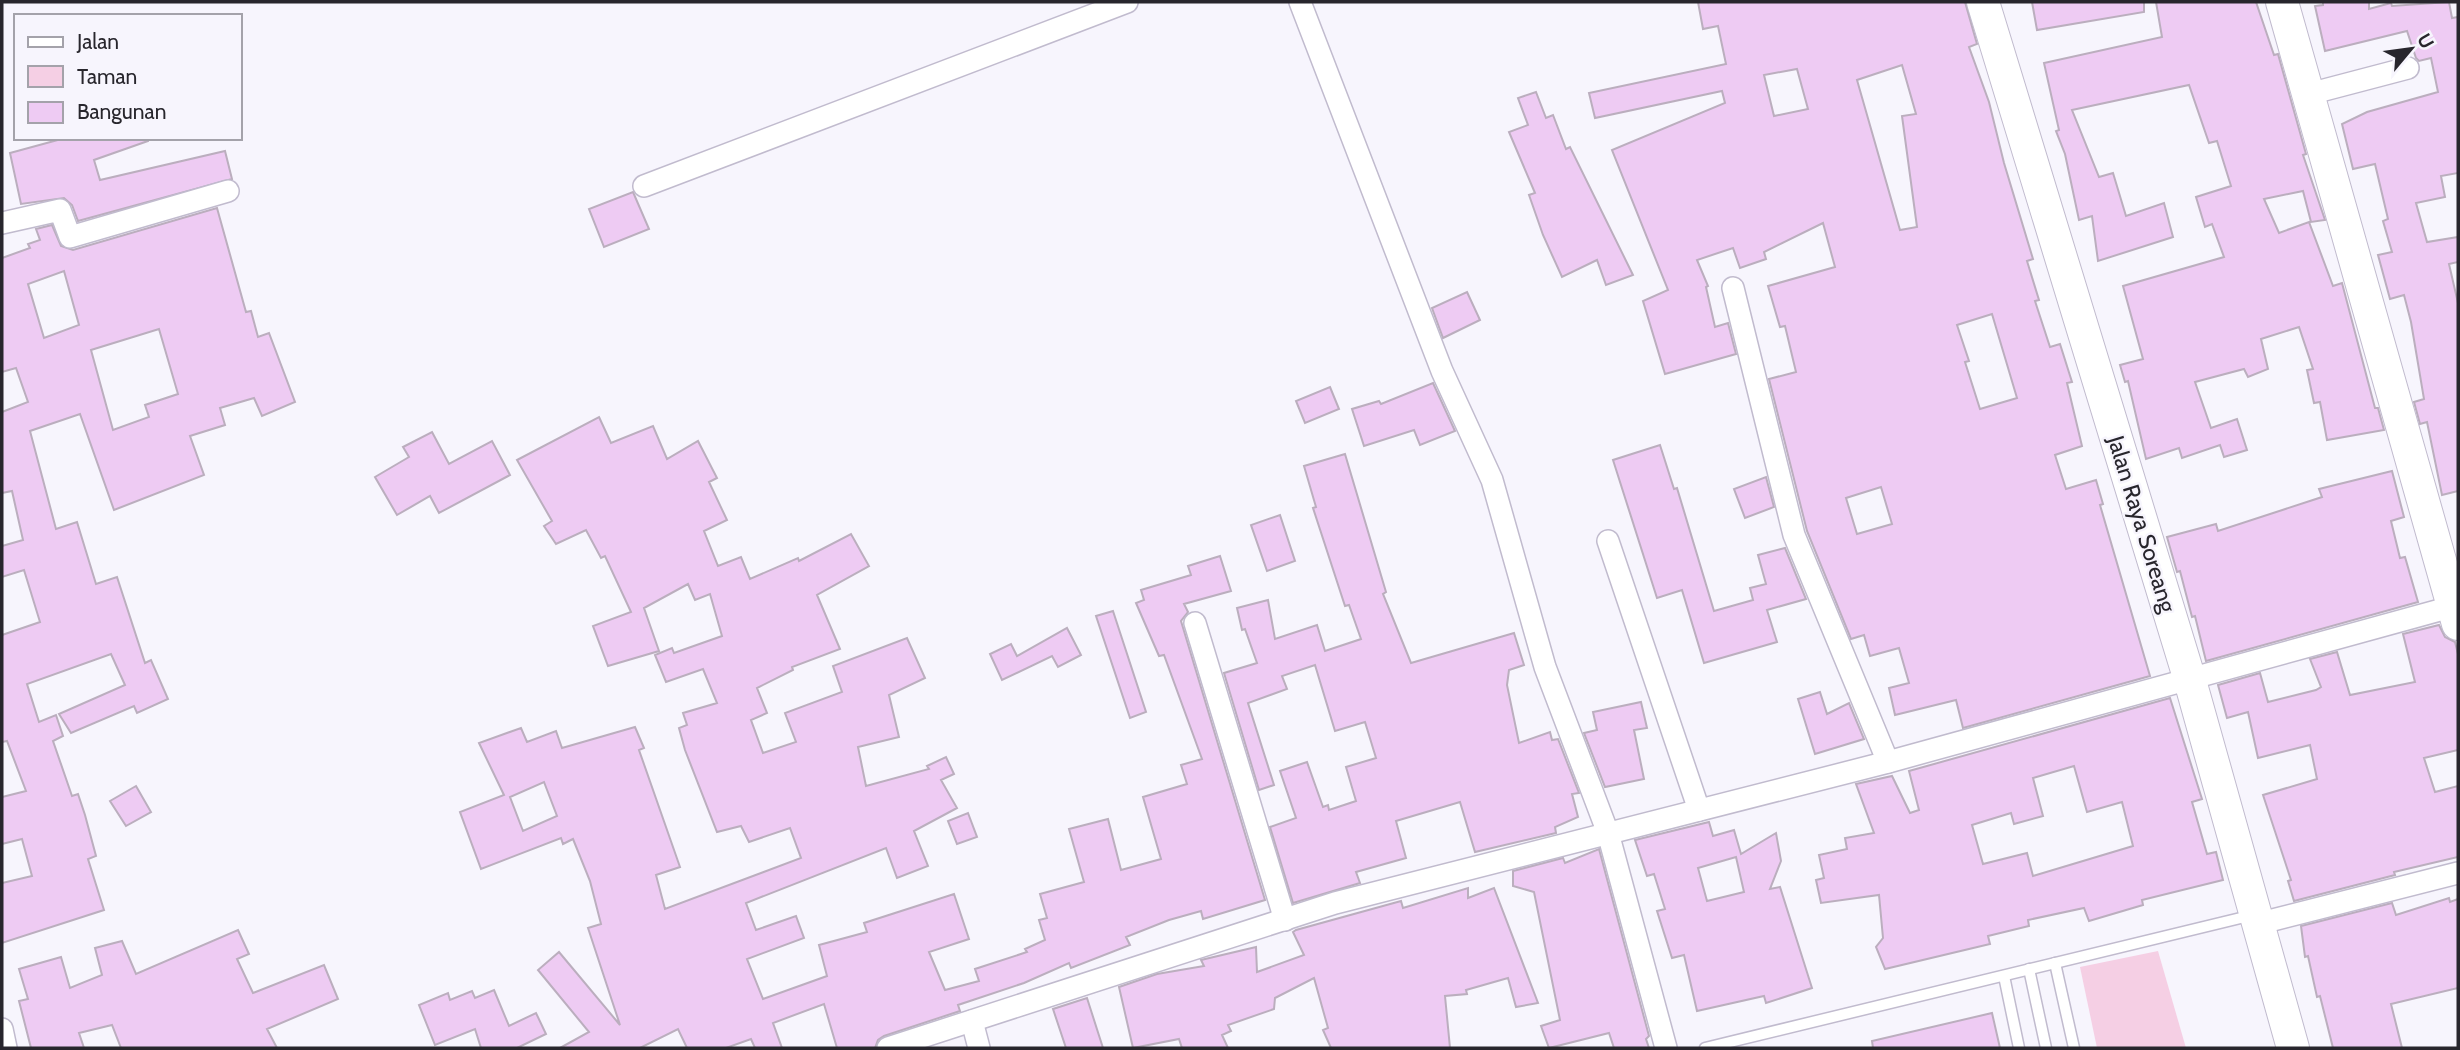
<svg xmlns="http://www.w3.org/2000/svg" width="2460" height="1050" font-family="Cabin,sans-serif">
	<style>
		.green { fill: #f5cfe4 }
		.building { fill: #eecbf3; stroke: #bbaebe; stroke-width: 2; fill-rule: evenodd }
		.lines { fill: none; stroke-linecap: round; stroke-linejoin: round }
		.service-casing { stroke: #c1bbce; stroke-width: 13 }
		.minor-casing { stroke: #c1bbce; stroke-width: 24 }
		.secondary-casing { stroke: #c1bbce; stroke-width: 34 }
		.service { stroke: #fff; stroke-width: 10 }
		.minor { stroke: #fff; stroke-width: 21 }
		.secondary { stroke: #fff; stroke-width: 32 }
		.labels { text-anchor: middle; dominant-baseline: central; stroke-width: 5; stroke-linejoin: round; paint-order: stroke }
		.street-label { font-size: 23px; fill: #28262d; stroke: #f7f5fd }
	</style>
	<rect width="100%" height="100%" fill="#f7f5fd"/>
	<path class="green" d="M2158,951L2186,1048H2097L2080,967Z"/>
	<g class="building">
		<path d="M1698,2H1965L1977,44L1969,47L1989,102L2004,163L2033,259L2027,261L2039,300L2035,301L2050,347L2060,344L2072,382L2067,383L2082,446L2055,455L2066,489L2096,480L2103,504L2100,505L2150,676L1963,728L1956,700L1895,715L1889,688L1909,683L1899,648L1870,656L1864,635L1851,639L1807,531L1769,379L1796,372L1785,326L1780,327L1768,286L1835,267L1823,223L1764,252L1766,259L1740,268L1733,248L1697,260L1708,286L1706,287L1715,327L1728,323L1736,354L1665,374L1643,301L1668,290L1612,150L1725,103L1722,91L1595,118L1589,93L1726,64L1718,26L1703,29ZM1902,65L1916,114L1902,116L1917,227L1900,230L1857,80ZM1797,69L1808,109L1774,116L1764,75ZM1992,314L2017,398L1980,409L1965,362L1969,361L1957,325ZM1881,487L1892,524L1857,534L1846,498Z"/>
		<path d="M2032,2H2144V12L2037,30Z"/>
		<path d="M2156,2H2256L2274,55L2278,54L2306,154L2303,155L2325,220L2311,222L2303,191L2264,199L2279,233L2309,222L2333,286L2342,283L2375,408H2378L2384,430L2327,440L2320,402L2314,403L2307,370L2313,369L2299,327L2261,339L2268,369L2248,377L2244,369L2195,382L2211,428L2237,419L2247,450L2224,457L2220,445L2182,458L2179,448L2146,459L2128,381L2125,382L2120,365L2143,359L2123,286L2224,257L2212,224L2205,227L2196,197L2231,186L2217,141L2209,143L2189,85L2072,110L2099,177L2113,173L2126,216L2164,203L2173,237L2098,261L2092,216L2079,220L2065,154L2056,131L2059,130L2044,63L2162,37Z"/>
		<path d="M2323,2H2369V9L2391,3L2392,6L2449,2L2452,18L2458,17V173L2441,176L2445,197L2416,203L2427,242L2458,237V262L2449,264L2458,303V491L2442,495L2427,422L2420,424L2414,402L2424,399L2411,322L2404,295L2390,299L2378,255L2392,252L2383,221L2388,219L2375,164L2353,169L2342,124L2367,112L2438,92L2431,58L2419,61L2416,58L2407,31L2325,51L2315,6L2323,5Z"/>
		<path d="M1536,92L1546,118L1553,115L1566,149L1570,147L1633,275L1606,285L1597,260L1562,277L1543,235L1529,195L1535,193L1509,132L1528,125L1518,98Z"/>
		<path d="M65,138H148V141L94,160L100,180L225,151L232,179L78,221L72,205L64,198L21,204L10,153Z"/>
		<path d="M633,192L649,229L604,247L589,209Z"/>
		<path d="M217,208L246,312L251,311L258,337L269,333L295,402L262,416L254,398L220,408L225,425L190,436L204,475L114,510L80,414L30,431L56,529L77,522L96,584L117,577L145,663L151,660L168,699L137,713L134,706L71,733L59,714L125,685L111,654L27,684L39,722L56,715L63,736L53,741L72,796L78,794L85,815L96,856L88,859L104,910L2,943V883L32,876L22,839L2,844V797L26,791L7,741L2,742V635L40,622L24,570L2,577V546L23,540L12,491L2,493V412L28,402L16,368L2,372V258L30,248L28,244L40,240L36,229L52,225L61,246L73,250ZM64,271L79,325L44,338L28,284ZM159,329L178,394L145,405L149,417L113,430L91,350Z"/>
		<path d="M1467,292L1480,320L1443,338L1432,308Z"/>
		<path d="M1433,383L1455,431L1420,445L1414,430L1364,446L1352,409L1379,401L1381,404Z"/>
		<path d="M1330,387L1339,409L1305,423L1296,401Z"/>
		<path d="M599,417L611,443L653,426L667,459L698,441L717,478L709,482L727,520L704,531L718,566L741,557L750,579L798,558L799,561L851,534L869,566L817,595L840,649L792,667L793,670L757,688L767,713L751,720L763,753L796,742L785,713L842,692L833,666L907,638L925,678L889,695L899,737L858,747L866,786L929,769L927,766L946,757L954,774L941,780L957,808L914,831L928,866L897,878L886,848L746,903L756,930L796,916L804,938L747,959L763,999L827,976L819,945L867,932L864,923L954,894L969,939L929,952L945,990L979,981L975,969L1027,952L1025,949L1045,940L1039,920L1047,918L1040,894L1084,882L1069,829L1108,819L1121,870L1161,859L1143,797L1187,784L1181,765L1202,759L1164,655L1159,656L1136,603L1144,600L1141,590L1191,575L1188,566L1220,556L1231,591L1184,604L1188,612L1181,621L1265,900L1203,919L1201,911L1169,920L1126,937L1130,945L1071,968L1069,963L1024,983L958,1005L960,1011L884,1036L878,1040L875,1048H837L824,1004L773,1023L782,1048H755L751,1039L726,1048H687L678,1029L640,1048H560L589,1032L538,970L559,952L620,1025L588,928L601,924L590,881L573,839L563,844L561,838L481,869L460,812L504,795L479,743L521,728L527,742L556,731L562,748L635,727L644,748L639,750L680,867L656,875L665,909L801,858L790,828L749,842L741,826L717,832L685,750L679,728L687,725L683,713L717,703L703,669L666,682L655,655L672,648L674,653L722,636L710,594L695,600L688,584L644,608L659,651L608,666L593,626L631,612L605,556L601,558L586,530L556,544L544,526L552,521L517,460ZM544,782L557,816L523,831L510,797Z"/>
		<path d="M432,432L449,464L492,441L510,475L439,513L430,496L397,515L375,477L409,457L403,447Z"/>
		<path d="M1660,445L1674,489L1677,488L1714,611L1753,600L1750,588L1766,584L1758,555L1785,548L1806,599L1767,610L1777,642L1704,663L1682,590L1657,598L1613,460Z"/>
		<path d="M1345,454L1386,592L1383,594L1411,663L1514,633L1524,665L1509,670L1507,685L1519,743L1550,732L1552,740L1558,739L1579,793L1572,794L1578,817L1555,827L1556,833L1475,852L1460,802L1396,821L1406,858L1356,872L1360,883L1293,903L1270,827L1296,818L1280,771L1307,762L1323,807L1328,805L1329,810L1356,801L1346,767L1376,758L1365,722L1335,731L1315,665L1282,676L1287,689L1248,703L1274,785L1259,790L1224,673L1257,663L1245,629L1242,630L1237,608L1268,600L1275,639L1317,625L1325,651L1361,639L1349,605L1345,606L1313,508L1316,507L1304,466Z"/>
		<path d="M2392,471L2404,517L2391,521L2400,558L2405,557L2418,602L2206,661L2195,616L2192,617L2180,571L2177,572L2167,537L2216,524L2218,531L2322,497L2319,489Z"/>
		<path d="M1766,477L1774,507L1745,518L1734,489Z"/>
		<path d="M1280,515L1295,561L1267,571L1251,525Z"/>
		<path d="M1113,611L1146,712L1130,718L1096,616Z"/>
		<path d="M2439,625L2445,637L2455,642L2458,654V750L2424,758L2435,792L2458,786V857L2394,872L2395,875L2294,901L2288,881L2291,880L2263,795L2317,779L2310,745L2258,758L2248,712L2227,718L2218,685L2260,673L2268,702L2316,690L2321,687L2310,659L2337,652L2350,695L2415,682L2403,634Z"/>
		<path d="M1067,628L1081,655L1058,667L1052,656L1002,680L990,654L1011,644L1017,656Z"/>
		<path d="M1820,692L1827,714L1849,703L1864,739L1815,754L1798,699Z"/>
		<path d="M2170,698L2202,799L2192,802L2207,854L2216,852L2223,880L2142,900L2143,905L2089,921L2084,908L2028,920L2029,926L1988,936L1990,944L1885,969L1876,947L1883,938L1879,895L1821,903L1816,880L1824,878L1819,855L1847,849L1845,838L1874,833L1856,784L1892,776L1910,813L1919,810L1909,771ZM2074,766L2087,812L2122,802L2133,846L2033,876L2027,853L1983,864L1972,825L2011,813L2014,824L2043,816L2033,778Z"/>
		<path d="M1641,702L1647,728L1634,730L1644,779L1605,787L1584,733L1597,730L1593,712Z"/>
		<path d="M136,786L151,812L126,826L110,801Z"/>
		<path d="M968,813L977,837L957,844L948,821Z"/>
		<path d="M1709,822L1713,836L1734,830L1741,854L1776,833L1781,861L1770,889L1780,887L1812,988L1766,1003L1764,996L1697,1011L1684,955L1672,958L1657,911L1665,909L1654,874L1647,876L1635,840ZM1736,857L1744,892L1707,901L1698,868Z"/>
		<path d="M1599,849L1649,1036L1646,1039L1649,1048H1614L1609,1033L1549,1048L1541,1026L1560,1020L1534,892L1513,886V871L1563,858L1565,863Z"/>
		<path d="M1468,888V898L1494,888L1538,1003L1516,1007L1508,978L1466,990L1467,994L1445,996L1450,1048H1331L1323,1030L1328,1028L1314,978L1275,998L1274,1009L1228,1025L1231,1031L1222,1035L1228,1048H1182L1179,1039L1133,1048L1119,987L1157,974L1204,966L1201,960L1256,947L1257,972L1304,955L1293,932L1296,930L1401,901L1403,908Z"/>
		<path d="M2449,898L2450,902L2458,899V988L2391,1004L2402,1048H2333L2320,996L2317,997L2308,956L2305,957L2301,926L2392,903L2396,915Z"/>
		<path d="M238,930L249,954L237,959L253,993L324,965L338,999L267,1029L277,1048H121L112,1025L79,1033L84,1048H31L19,1001L28,999L19,969L61,957L70,988L102,975L95,948L122,941L136,974Z"/>
		<path d="M494,990L509,1026L536,1013L546,1034L517,1048H481L475,1029L435,1045L419,1005L448,993L450,1000L472,991L475,998Z"/>
		<path d="M1087,998L1103,1048H1066L1053,1009Z"/>
		<path d="M1992,1013L2000,1048H1873L1872,1041Z"/>
	</g>
	<g class="lines">
		<defs>
			<g id="service">
				<path d="M2055,963L2074,1048"/>
				<path d="M2029,969L2046,1048"/>
				<path d="M2004,976L2019,1048"/>
				<path d="M1705,1048L2253,915"/>
			</g>
			<g id="minor">
				<path d="M1300,2L1442,371L1492,480L1545,667L1608,833L1666,1048"/>
				<path d="M2309,94L2408,68"/>
				<path d="M644,186L1127,2"/>
				<path d="M2,223L60,210L70,237L228,191"/>
				<path d="M1733,288L1794,535L1888,762"/>
				<path d="M1608,541L1699,810"/>
				<path d="M1195,623L1285,920"/>
				<path d="M2257,924L2458,873"/>
				<path d="M972,1021L979,1048"/>
				<path d="M2,1029L6,1048"/>
				<path d="M888,1048L1335,903L1888,762L2458,605"/>
			</g>
			<g id="secondary">
				<path d="M1983,2L2189,677L2293,1048"/>
				<path d="M2282,2L2458,624"/>
			</g>
		</defs>
		<use href="#service" class="service-casing"/>
		<use href="#minor" class="minor-casing"/>
		<use href="#secondary" class="secondary-casing"/>
		<use href="#service" class="service"/>
		<use href="#minor" class="minor"/>
		<use href="#secondary" class="secondary"/>
	</g>
	<g class="labels">
		<g class="street-label">
			<text transform="translate(2142 524) rotate(73)">Jalan Raya Soreang</text>
		</g>
	</g>
	<rect width="2460" height="1050" fill="none" stroke="#28262d" stroke-width="7"/>
	<rect x="14" y="14" width="228" height="126" fill="#f7f5fd" stroke="#a4a2aa" stroke-width="2"/>
	<rect x="28" y="37" width="35" height="10" fill="#ffffff" stroke="#a4a2aa" stroke-width="2"/>
	<text x="77" y="49" font-size="21" fill="#28262d">Jalan</text>
	<rect x="28" y="66" width="35" height="21" fill="#f5cfe4" stroke="#a4a2aa" stroke-width="2"/>
	<text x="77" y="84" font-size="21" fill="#28262d">Taman</text>
	<rect x="28" y="102" width="35" height="21" fill="#eecbf3" stroke="#a4a2aa" stroke-width="2"/>
	<text x="77" y="119" font-size="21" fill="#28262d">Bangunan</text>
	<g transform="translate(2411 49) rotate(61)" stroke="#f7f5fd" stroke-width="5" paint-order="stroke">
	<path d="M0-5L12 26L0 18L-12 26Z" fill="#28262d"/>
	<text y="-10" font-size="19" font-weight="bold" text-anchor="middle" fill="#28262d">U</text>
	</g>
</svg>
